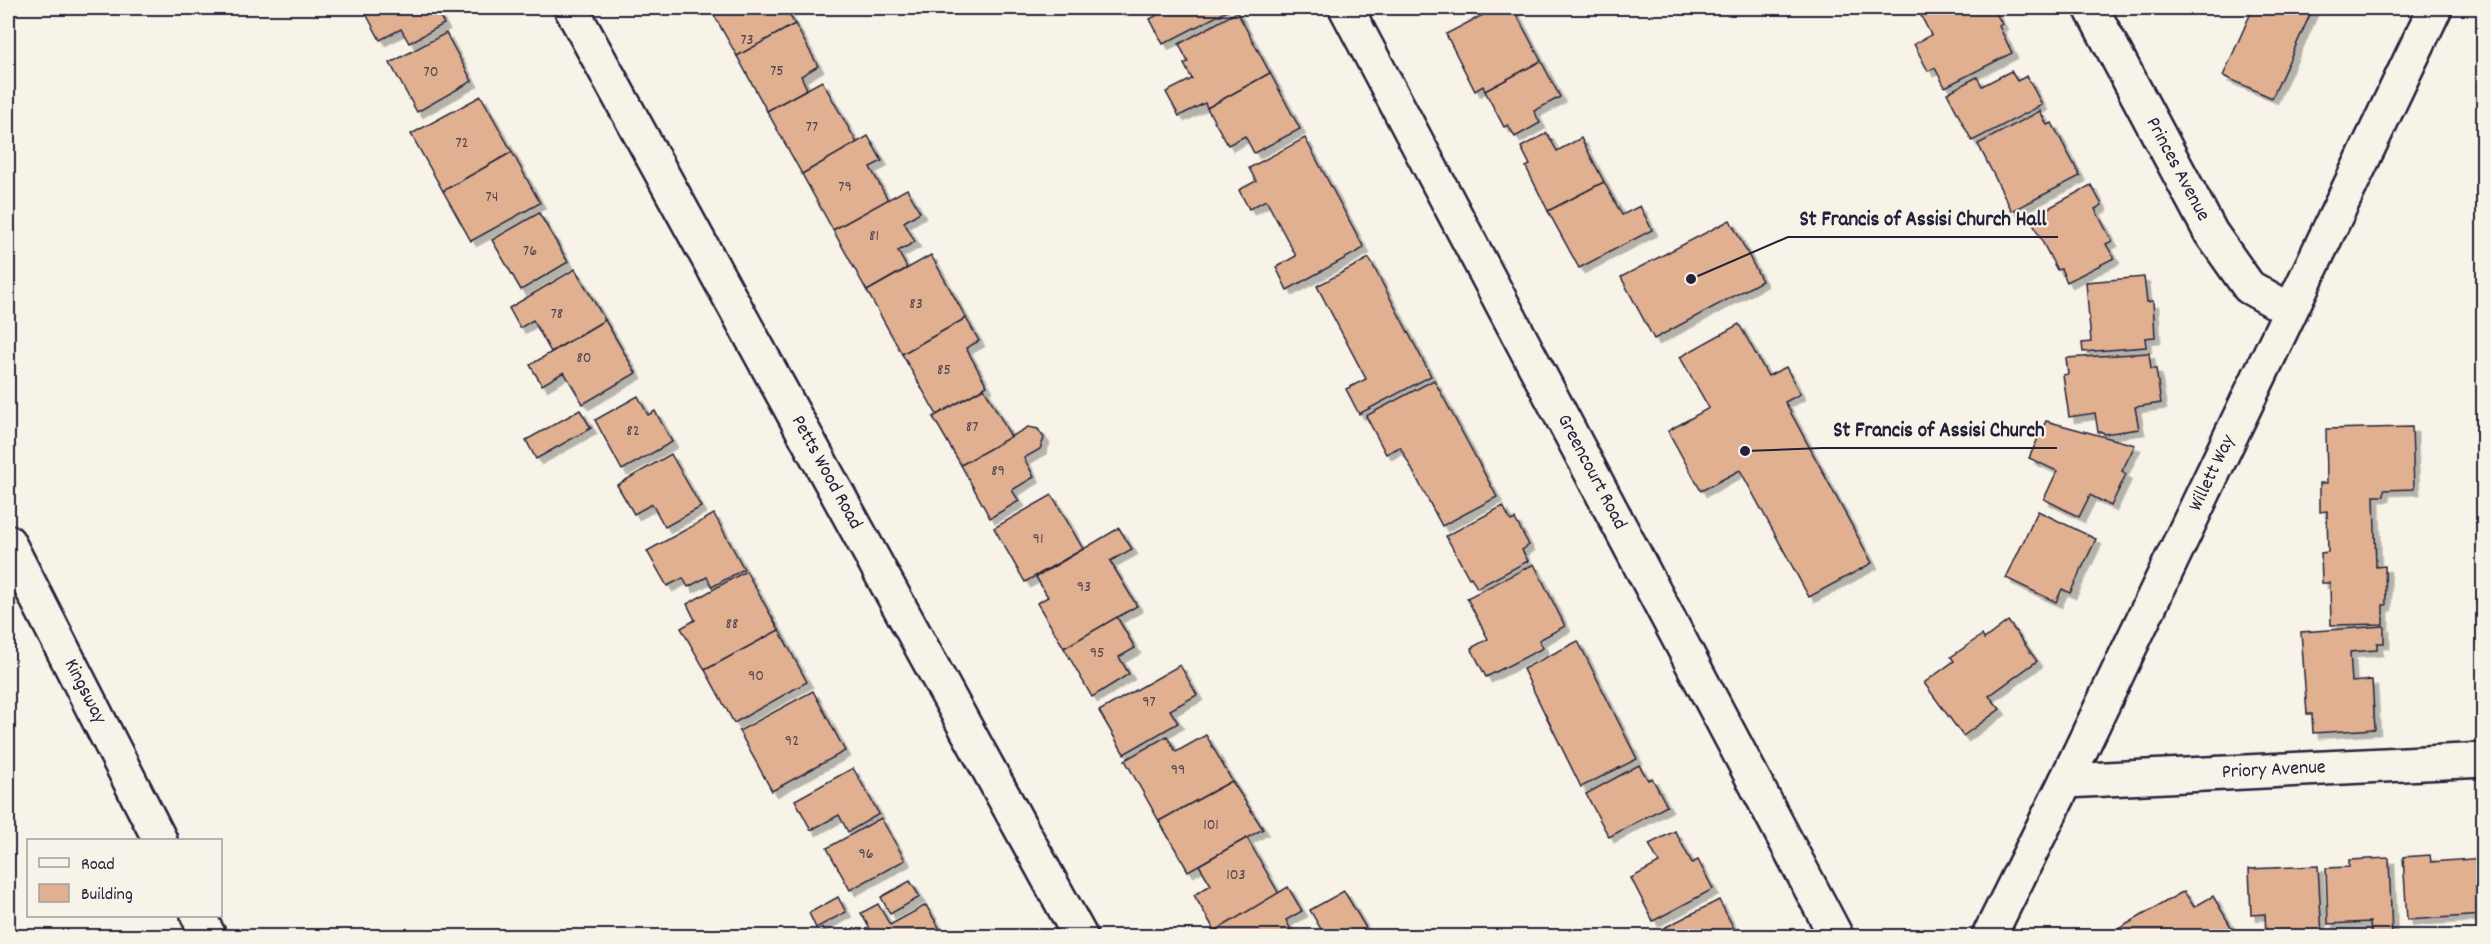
<svg xmlns="http://www.w3.org/2000/svg" width="2491" height="944" font-family="Dekko,sans-serif">
	<style>
		.building { fill: #e0b091; stroke: #22223b; stroke-width: 1.5; filter: url(#shadow) }
		.lines { fill: none; stroke-linecap: round; stroke-linejoin: round }
		.street-casing { stroke: #22223b; stroke-width: 38 }
		.secondary-casing { stroke: #22223b; stroke-width: 38 }
		.street { stroke: #f7f3e8; stroke-width: 33 }
		.secondary { stroke: #f7f3e8; stroke-width: 33 }
		.labels { text-anchor: middle; dominant-baseline: central; stroke-width: 4.5; stroke-linejoin: round; paint-order: stroke }
		.number-label { font-size: 16px; fill: #524650 }
		.street-label { font-size: 20px; fill: #22223b; stroke: #f7f3e8 }
		.leader { fill: none; stroke: #22223b; stroke-width: 2 }
		.callout-dot { fill: #22223b; stroke: #f7f3e8; stroke-width: 2 }
		.callout-label { font-size: 21px; text-anchor: middle; font-weight: bold; fill: #22223b; stroke: #f7f3e8; stroke-width: 4.5; stroke-linejoin: round; paint-order: stroke }
	</style>
	<defs>
		<filter id="shadow"><feDropShadow dx="5.5" dy="5.5" stdDeviation="0" flood-color="#0004"/></filter>
	</defs>
	<rect width="100%" height="100%" fill="#f7f3e8"/>
	<filter id="ink" filterUnits="userSpaceOnUse"><feTurbulence type="fractalNoise" baseFrequency=".0167" numOctaves="2"/><feDisplacementMap in="SourceGraphic" scale="12" xChannelSelector="R" yChannelSelector="G"/><feConvolveMatrix kernelMatrix="1 2 1 2 8 2 1 2 1" color-interpolation-filters="sRGB"/></filter>
	<g filter="url(#ink)">
		<g class="building">
			<path d="M363,8H435L444,24L409,43L401,29L380,40Z"/>
			<path d="M710,8H785L795,24L737,56Z"/>
			<path d="M1165,8H1228L1229,10L1163,44L1150,19L1166,10Z"/>
			<path d="M1496,8H1513L1541,61L1485,91L1483,86L1475,91L1446,34Z"/>
			<path d="M1917,8H1993L2002,24L1999,26L2012,53L1945,87L1935,68L1928,71L1914,44L1931,35Z"/>
			<path d="M2253,8H2313L2272,98L2223,76Z"/>
			<path d="M1237,12L1270,73L1207,108L1205,103L1179,116L1166,92L1192,79L1184,64L1188,62L1179,44Z"/>
			<path d="M795,24L818,66L801,76L807,89L767,111L737,56Z"/>
			<path d="M446,33L472,81L417,112L390,63Z"/>
			<path d="M1541,61L1560,97L1534,111L1540,123L1515,137L1508,125L1504,127L1485,91Z"/>
			<path d="M2011,71L2017,81L2027,76L2042,105L1972,141L1947,93L1977,77L1982,86Z"/>
			<path d="M1270,73L1300,129L1254,153L1245,136L1228,145L1207,108Z"/>
			<path d="M822,81L857,143L802,174L767,111Z"/>
			<path d="M481,96L512,152L443,191L411,134Z"/>
			<path d="M2040,111L2047,125L2052,123L2080,176L2012,211L1978,144Z"/>
			<path d="M1547,133L1557,151L1581,138L1604,182L1548,211L1526,167L1530,165L1521,147Z"/>
			<path d="M868,136L882,161L870,167L888,200L833,230L802,174Z"/>
			<path d="M1305,138L1364,248L1287,290L1276,267L1296,256L1266,200L1249,209L1239,190L1256,181L1249,168Z"/>
			<path d="M512,152L540,203L471,241L443,191Z"/>
			<path d="M1604,182L1622,215L1640,206L1652,230L1579,268L1548,211Z"/>
			<path d="M2091,185L2102,205L2095,209L2112,241L2106,244L2114,258L2067,282L2061,269L2057,270L2030,218Z"/>
			<path d="M907,189L920,212L904,222L915,242L898,251L907,268L867,291L833,230Z"/>
			<path d="M539,213L568,262L521,290L492,240Z"/>
			<path d="M1730,220L1762,281L1654,339L1621,277Z"/>
			<path d="M931,255L966,318L902,354L867,291Z"/>
			<path d="M1369,258L1431,376L1359,414L1346,389L1366,379L1317,286Z"/>
			<path d="M575,269L605,320L551,352L533,320L520,328L509,308Z"/>
			<path d="M2144,277L2147,302L2153,301L2155,337L2145,338L2146,347L2083,352L2082,343L2091,342L2086,282Z"/>
			<path d="M966,318L979,341L966,348L987,386L937,415L902,354Z"/>
			<path d="M605,320L636,373L583,404L564,372L542,385L530,365Z"/>
			<path d="M1739,324L1768,376L1786,367L1800,394L1785,402L1872,563L1809,597L1740,470L1701,491L1668,431L1709,408L1680,357Z"/>
			<path d="M2149,353L2151,369H2156L2161,403L2135,407L2139,429L2104,434L2103,432H2098L2095,413L2069,417L2063,375L2068,374L2066,358Z"/>
			<path d="M1434,380L1497,497L1442,526L1400,447L1386,454L1366,416Z"/>
			<path d="M984,388L1011,437L961,465L933,417Z"/>
			<path d="M638,396L648,415L655,411L672,442L622,470L595,420Z"/>
			<path d="M580,410L591,428L536,459L526,440Z"/>
			<path d="M2046,421L2135,445L2122,471L2126,474L2111,506L2090,495L2079,517L2044,499L2057,471L2029,458Z"/>
			<path d="M1028,427L1038,429L1044,438L1040,449L1024,458L1034,477L1012,490L1019,501L990,518L961,465Z"/>
			<path d="M2412,427L2414,489L2384,490V496H2374L2376,567L2385,566L2386,605H2383V624L2331,625L2330,583H2322L2321,553L2328,552L2327,511L2320,512V483H2327L2326,429Z"/>
			<path d="M671,454L701,507L665,527L652,504L634,514L617,485Z"/>
			<path d="M1052,495L1083,549L1025,582L994,528Z"/>
			<path d="M1503,506L1511,521L1515,519L1529,545L1522,550L1528,561L1477,588L1471,577L1469,578L1446,536Z"/>
			<path d="M2038,511L2096,539L2070,593L2062,589L2056,602L2006,578Z"/>
			<path d="M714,514L744,569L712,587L707,577L688,587L683,578L667,586L647,551Z"/>
			<path d="M1119,528L1132,549L1110,561L1137,606L1064,648L1037,603L1048,597L1036,577Z"/>
			<path d="M1534,564L1565,626L1539,640L1543,648L1486,677L1471,648L1488,639L1467,598Z"/>
			<path d="M746,571L779,630L705,670L681,628L695,620L687,604Z"/>
			<path d="M1117,617L1135,648L1119,657L1129,674L1092,697L1064,648Z"/>
			<path d="M2008,621L2037,661L1989,696L2000,709L1963,736L1924,683L1954,661L1951,657L1982,635L1984,639Z"/>
			<path d="M2384,626V643H2377V650L2350,652L2352,682L2372,680L2375,729L2313,733L2312,714H2307L2301,632Z"/>
			<path d="M779,630L807,682L734,723L705,670Z"/>
			<path d="M1578,641L1637,759L1581,787L1523,669Z"/>
			<path d="M1180,665L1197,695L1170,710L1178,723L1124,754L1099,711Z"/>
			<path d="M813,691L845,751L772,791L739,731Z"/>
			<path d="M1206,735L1232,781L1159,821L1125,760L1167,736L1176,752Z"/>
			<path d="M1639,765L1648,780L1652,778L1667,806L1609,837L1586,794Z"/>
			<path d="M853,768L879,814L848,832L839,815L811,830L795,800Z"/>
			<path d="M1232,781L1263,829L1188,871L1159,821Z"/>
			<path d="M881,818L905,860L850,890L827,848Z"/>
			<path d="M1675,831L1692,863L1698,860L1713,889L1653,921L1631,878L1659,863L1649,844Z"/>
			<path d="M1247,838L1279,894L1215,931L1194,895L1211,885L1199,865Z"/>
			<path d="M2430,855L2431,862L2484,858V915L2407,920L2403,857Z"/>
			<path d="M2389,858L2392,936H2371L2370,922L2328,924L2326,868L2349,867V860Z"/>
			<path d="M2318,866L2322,936H2266L2265,914L2251,915L2249,869Z"/>
			<path d="M910,881L920,897L890,914L881,897Z"/>
			<path d="M1288,887L1302,911L1286,920L1293,934L1288,936H1218L1215,931Z"/>
			<path d="M1344,891L1366,928L1350,936H1325L1310,910Z"/>
			<path d="M2184,891L2194,907L2213,896L2233,930L2222,936H2109L2108,935Z"/>
			<path d="M838,897L846,912L816,928L809,913Z"/>
			<path d="M1719,900L1738,936H1648Z"/>
			<path d="M878,904L890,925L926,905L944,936H874L861,913Z"/>
		</g>
		<g class="lines">
			<defs>
				<g id="street">
					<path id="s1" d="M1346,8L1836,936"/>
					<path id="s2" d="M2091,8L2211,233L2249,287L2290,310"/>
					<path id="s3" d="M8,542L160,840"/>
					<path id="s4" d="M2066,781L2484,760"/>
					<path d="M198,916L209,936"/>
					<path id="s5" d="M1989,936L2066,781L2435,8"/>
				</g>
				<g id="secondary">
					<path id="s6" d="M571,8L1080,936"/>
				</g>
			</defs>
			<use href="#street" class="street-casing"/>
			<use href="#secondary" class="secondary-casing"/>
			<use href="#street" class="street"/>
			<use href="#secondary" class="secondary"/>
		</g>
	</g>
	<g class="labels">
		<g class="number-label">
			<text x="747" y="40">73</text>
			<text x="777" y="71">75</text>
			<text x="431" y="72">70</text>
			<text x="812" y="127">77</text>
			<text x="462" y="143">72</text>
			<text x="845" y="187">79</text>
			<text x="492" y="197">74</text>
			<text x="874" y="236">81</text>
			<text x="530" y="251">76</text>
			<text x="916" y="304">83</text>
			<text x="557" y="314">78</text>
			<text x="584" y="358">80</text>
			<text x="944" y="370">85</text>
			<text x="972" y="427">87</text>
			<text x="633" y="431">82</text>
			<text x="998" y="471">89</text>
			<text x="1038" y="539">91</text>
			<text x="1084" y="587">93</text>
			<text x="732" y="624">88</text>
			<text x="1097" y="653">95</text>
			<text x="756" y="676">90</text>
			<text x="1149" y="702">97</text>
			<text x="792" y="741">92</text>
			<text x="1178" y="770">99</text>
			<text x="1211" y="825">101</text>
			<text x="866" y="854">96</text>
			<text x="1236" y="875">103</text>
		</g>
		<g class="street-label">
			<text stroke="none"><textPath href="#s2" startOffset="183">Princes Avenue</textPath></text>
			<text stroke="none"><textPath href="#s6" startOffset="530">Petts Wood Road</textPath></text>
			<text stroke="none"><textPath href="#s1" startOffset="525">Greencourt Road</textPath></text>
			<text stroke="none"><textPath href="#s5" startOffset="514">Willett Way</textPath></text>
			<text stroke="none"><textPath href="#s3" startOffset="168">Kingsway</textPath></text>
			<text stroke="none"><textPath href="#s4" startOffset="208">Priory Avenue</textPath></text>
		</g>
	</g>
	<path class="leader" d="M1691 279L1788 237H2058M1745 451L1822 448H2057"/>
	<g class="callout-dot">
		<circle cx="1691" cy="279" r="6"/>
		<circle cx="1745" cy="451" r="6"/>
	</g>
	<g class="callout-label">
		<text x="1923" y="225">St Francis of Assisi Church Hall</text>
		<text x="1939" y="436">St Francis of Assisi Church</text>
	</g>
	<rect width="2491" height="944" fill="none" stroke="#f7f3e8" stroke-width="30"/>
	<rect x="15" y="15" width="2461" height="914" fill="none" stroke="#22223b" stroke-width="2" filter="url(#ink)"/>
	<rect x="27" y="839" width="195" height="78" fill="#f7f3e8" stroke="#a29fa3" stroke-width="1.5"/>
	<rect x="39" y="858" width="30" height="9" fill="#f7f3e8" stroke="#a29fa3" stroke-width="1.5"/>
	<text x="81" y="869" font-size="18" fill="#22223b">Road</text>
	<rect x="39" y="884" width="30" height="18" fill="#e0b091" stroke="#a29fa3" stroke-width="1.5"/>
	<text x="81" y="899" font-size="18" fill="#22223b">Building</text>
</svg>
